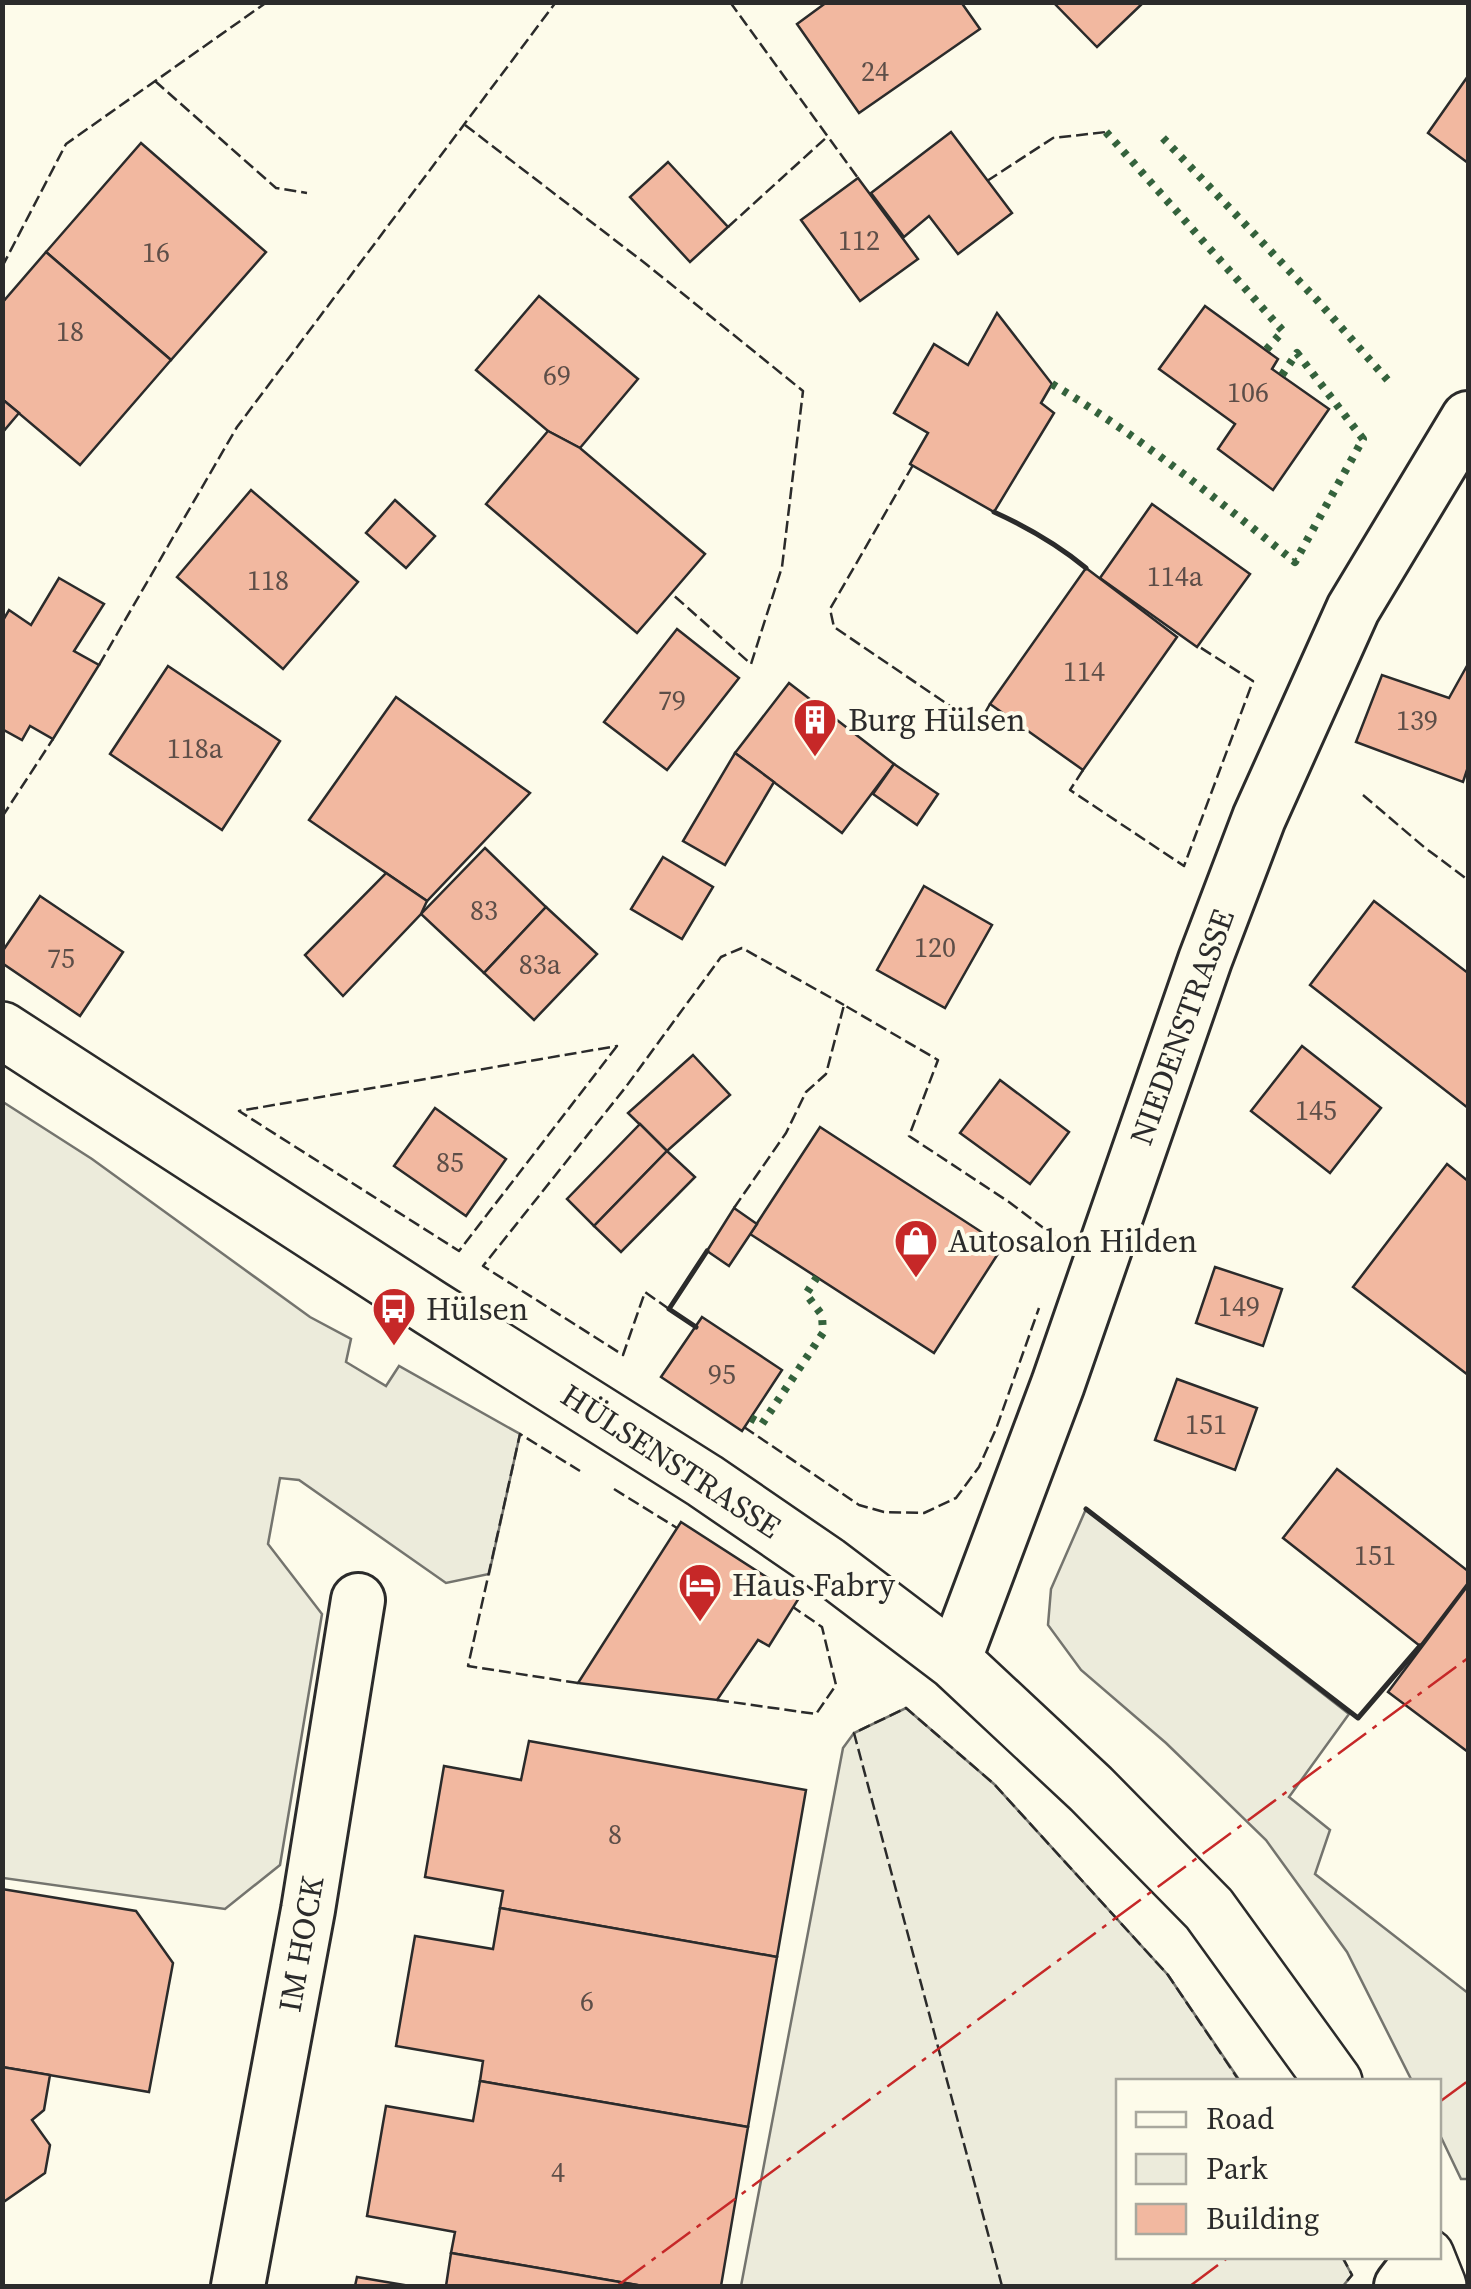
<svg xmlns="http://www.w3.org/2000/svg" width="1471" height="2289" font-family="'Source Serif 4',serif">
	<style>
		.green { fill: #ecebdb; stroke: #74746e; stroke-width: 2.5 }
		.building { fill: #f2b8a0; stroke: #2b2b2b; stroke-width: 2.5 }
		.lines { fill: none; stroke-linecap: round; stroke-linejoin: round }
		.street-casing { stroke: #2b2b2b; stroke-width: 58 }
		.secondary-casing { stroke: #2b2b2b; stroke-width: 60 }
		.street { stroke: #fdfbea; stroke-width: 52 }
		.secondary { stroke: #fdfbea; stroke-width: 55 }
		.hedge { stroke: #34623c; stroke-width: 8; stroke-dasharray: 5 8; stroke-linecap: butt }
		.fence { stroke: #2b2b2b; stroke-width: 2.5; stroke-dasharray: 12 5; stroke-linecap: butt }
		.wall { stroke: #2b2b2b; stroke-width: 5 }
		.power { stroke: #c62828; stroke-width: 2.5; stroke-dasharray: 35 8 5 8; stroke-linecap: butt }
		.labels { text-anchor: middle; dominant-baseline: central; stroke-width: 8; stroke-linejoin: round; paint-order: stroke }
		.number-label { font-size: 28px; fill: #5d4e48 }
		.poi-label { font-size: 32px; fill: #2b2b2b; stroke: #fdfbea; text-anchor: start }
		.street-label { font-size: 32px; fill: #2b2b2b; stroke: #fdfbea }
	</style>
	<rect width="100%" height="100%" fill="#fdfbea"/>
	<g class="green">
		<path d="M3,1102L92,1159L310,1317L351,1339L346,1362L386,1386L399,1366L520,1434L489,1574L446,1583L299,1480L280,1478L268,1544L322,1614L280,1865L225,1909L3,1878Z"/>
		<path d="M1086,1509L1349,1714L1289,1797L1330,1830L1315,1874L1468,1993V2179H1461L1439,2133L1438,2082L1412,2081L1347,1952L1266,1840L1166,1743L1081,1670L1048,1625L1051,1589Z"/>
		<path d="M906,1708L994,1784L1168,1975L1240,2081L1118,2082V2256L1342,2257L1352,2275L1343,2286H741L843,1748L854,1733Z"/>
	</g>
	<g class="building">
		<path d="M827,2H961L980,29L859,113L797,24Z"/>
		<path d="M1053,2H1144L1097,47Z"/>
		<path d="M1468,76V163L1428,133Z"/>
		<path d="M951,132L1012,213L958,254L929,216L904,237L871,193Z"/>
		<path d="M141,143L266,252L171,360L46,252Z"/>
		<path d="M668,162L728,227L690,262L630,197Z"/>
		<path d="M858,178L918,259L860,301L801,220Z"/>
		<path d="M46,252L171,360L80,465L2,399V303Z"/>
		<path d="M539,296L638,379L580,448L548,431L476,370Z"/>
		<path d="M1205,306L1278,359L1272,369L1329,409L1273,490L1218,449L1235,424L1159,369Z"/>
		<path d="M997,313L1052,384L1041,403L1054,413L994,512L910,464L928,433L894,413L934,344L968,365Z"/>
		<path d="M2,399L19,413L2,433Z"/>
		<path d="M548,431L580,448L705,554L637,633L486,504Z"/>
		<path d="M251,490L358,582L283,669L177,577Z"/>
		<path d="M395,500L435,536L406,568L366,533Z"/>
		<path d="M1152,504L1250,574L1197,647L1100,578Z"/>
		<path d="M1086,568L1177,637L1083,770L990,704Z"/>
		<path d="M59,578L104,604L74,651L99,665L53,739L30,726L22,740L2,729V622L9,610L31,625Z"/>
		<path d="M677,629L739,678L667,770L604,722Z"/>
		<path d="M1468,664V767L1463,782L1356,742L1382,675L1449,698Z"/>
		<path d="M168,666L280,741L222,830L110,754Z"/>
		<path d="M789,683L894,764L842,833L735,753Z"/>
		<path d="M396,697L530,793L427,901L309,820Z"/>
		<path d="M735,753L774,782L725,865L683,841Z"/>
		<path d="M894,764L938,794L917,825L873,794Z"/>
		<path d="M485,848L546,907L484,973L421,914Z"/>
		<path d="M663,857L713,887L682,939L631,909Z"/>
		<path d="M386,873L427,901L421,914L343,996L305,955Z"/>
		<path d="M924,886L992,925L945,1008L877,970Z"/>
		<path d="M40,896L123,952L80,1016L2,963V952Z"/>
		<path d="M1374,901L1468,973V1108L1310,985Z"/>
		<path d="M546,907L597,954L534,1020L484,973Z"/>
		<path d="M1302,1046L1381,1108L1330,1173L1251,1111Z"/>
		<path d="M693,1055L730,1095L667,1151L628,1113Z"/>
		<path d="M1000,1080L1069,1132L1030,1184L960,1133Z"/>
		<path d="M435,1108L506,1159L466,1216L394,1166Z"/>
		<path d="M640,1124L667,1151L594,1226L567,1199Z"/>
		<path d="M820,1127L1003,1246L934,1353L750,1234Z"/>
		<path d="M667,1151L695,1177L621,1252L594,1226Z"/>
		<path d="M1447,1164L1468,1181V1375L1353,1287Z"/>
		<path d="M734,1208L757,1224L729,1266L707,1251Z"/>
		<path d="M1215,1267L1282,1289L1263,1346L1196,1323Z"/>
		<path d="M702,1317L782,1370L742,1431L661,1377Z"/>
		<path d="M1177,1379L1257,1408L1235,1470L1155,1440Z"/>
		<path d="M1337,1469L1468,1571V1583L1420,1646L1283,1538Z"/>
		<path d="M681,1522L799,1598L769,1646L758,1640L717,1700L578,1683Z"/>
		<path d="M1466,1588L1468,1590V1752L1388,1692Z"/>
		<path d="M529,1741L806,1790L777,1957L500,1908L503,1891L425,1877L444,1766L521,1780Z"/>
		<path d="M2,1889L136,1911L173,1963L149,2092L2,2067Z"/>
		<path d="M500,1908L777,1957L748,2127L480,2081L483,2061L396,2046L415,1936L493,1949Z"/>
		<path d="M2,2067L50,2075L44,2110L32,2120L50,2145L45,2173L2,2203Z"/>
		<path d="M480,2081L748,2127L721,2286H643L451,2253L455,2232L367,2216L386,2106L473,2121Z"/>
		<path d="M451,2253L643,2286H446Z"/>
		<path d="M357,2277L410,2286H355Z"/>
	</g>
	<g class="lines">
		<defs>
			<g id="street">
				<path d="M954,1661L1058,1384L1205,960L1259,818L1353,609L1468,418"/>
				<path d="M238,2286L308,1910L358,1600"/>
				<path d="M1401,2286L1424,2256"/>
			</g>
			<g id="secondary">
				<path d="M2,1030L431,1308L705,1481L826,1564L954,1661L1091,1789L1209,1909L1334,2082"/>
				<path d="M1426,2256L1438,2286"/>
			</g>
		</defs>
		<use href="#street" class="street-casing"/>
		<use href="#secondary" class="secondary-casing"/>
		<use href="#street" class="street"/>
		<use href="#secondary" class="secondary"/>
		<g class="hedge">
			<path d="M1106,132L1283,331L1266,350"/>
			<path d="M1163,138L1317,300L1392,385"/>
			<path d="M1052,384C1138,435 1216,499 1295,562L1363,439L1297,353L1282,375"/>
			<path d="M751,1418L762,1424L823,1333L822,1315L806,1294L817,1277"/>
		</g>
		<g class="fence">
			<path d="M730,2L858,178"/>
			<path d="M155,81L276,188L307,193"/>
			<path d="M465,125L646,264L803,391L782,567L751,664L671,593"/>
			<path d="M987,181L1053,138L1106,132"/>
			<path d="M728,227L828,136"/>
			<path d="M2,267L66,144L267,2"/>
			<path d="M913,465L830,609L834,627L978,725L990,704"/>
			<path d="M99,665L237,427L556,2"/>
			<path d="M1083,770L1070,790L1184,866L1253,681L1198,646"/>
			<path d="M1363,795L1424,847L1468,880"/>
			<path d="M2,817L53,739"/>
			<path d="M617,1046L459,1251L239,1111Z"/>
			<path d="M734,1208L786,1133L806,1092L826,1074L844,1005L938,1060L909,1136L1009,1202L1062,1242L1057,1256"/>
			<path d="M669,1309L645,1292L623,1355L483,1266L625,1088L721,957L742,948L844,1005"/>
			<path d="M744,1427L859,1505L884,1512L924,1513L956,1498L979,1467L996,1429L1039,1308"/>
			<path d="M614,1489L677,1528"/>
			<path d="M578,1683L468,1666L520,1434L580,1471"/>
			<path d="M717,1700L816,1714L836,1685L822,1627L793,1607"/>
			<path d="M1342,2256L1352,2275L1343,2286"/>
			<path d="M1002,2286L854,1733L906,1708L994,1784L1168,1975L1240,2082"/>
		</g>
		<g class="wall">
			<path d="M994,512C1027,527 1058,545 1086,568"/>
			<path d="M696,1327L669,1309L707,1251"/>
			<path d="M1086,1509L1358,1718L1420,1646"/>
		</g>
		<g class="power">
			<path d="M1438,2103L1468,2081"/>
			<path d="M617,2286L1468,1658"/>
			<path d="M1190,2286L1230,2256"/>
		</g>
	</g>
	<defs>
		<symbol id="building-pin" viewBox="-11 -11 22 30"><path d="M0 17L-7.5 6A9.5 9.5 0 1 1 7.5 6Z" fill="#c62828" stroke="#fdfbea"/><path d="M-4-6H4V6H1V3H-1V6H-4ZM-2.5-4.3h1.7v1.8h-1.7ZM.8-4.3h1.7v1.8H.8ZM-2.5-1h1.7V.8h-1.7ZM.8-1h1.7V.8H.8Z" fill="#fff"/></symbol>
		<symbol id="shop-pin" viewBox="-11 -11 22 30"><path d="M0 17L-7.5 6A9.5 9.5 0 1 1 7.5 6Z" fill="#c62828" stroke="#fdfbea"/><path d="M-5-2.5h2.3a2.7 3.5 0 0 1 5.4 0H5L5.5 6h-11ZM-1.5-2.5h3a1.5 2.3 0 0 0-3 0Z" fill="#fff"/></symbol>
		<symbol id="bus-pin" viewBox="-11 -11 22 30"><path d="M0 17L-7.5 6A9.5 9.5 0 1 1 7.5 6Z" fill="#c62828" stroke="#fdfbea"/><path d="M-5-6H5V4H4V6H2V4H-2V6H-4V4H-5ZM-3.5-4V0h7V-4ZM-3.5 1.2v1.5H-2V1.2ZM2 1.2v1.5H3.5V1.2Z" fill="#fff"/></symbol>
		<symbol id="hotel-pin" viewBox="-11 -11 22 30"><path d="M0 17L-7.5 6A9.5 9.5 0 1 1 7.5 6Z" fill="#c62828" stroke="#fdfbea"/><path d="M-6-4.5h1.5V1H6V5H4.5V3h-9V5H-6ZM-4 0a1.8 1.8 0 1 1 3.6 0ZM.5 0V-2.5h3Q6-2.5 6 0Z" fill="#fff"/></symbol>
	</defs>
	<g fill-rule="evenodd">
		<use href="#building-pin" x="790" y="695" width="50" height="68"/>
		<use href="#shop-pin" x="891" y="1216" width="50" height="68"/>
		<use href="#bus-pin" x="369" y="1284" width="50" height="68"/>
		<use href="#hotel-pin" x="675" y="1560" width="50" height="68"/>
	</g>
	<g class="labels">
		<g class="number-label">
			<text x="875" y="71">24</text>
			<text x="859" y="240">112</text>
			<text x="156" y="252">16</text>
			<text x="70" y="331">18</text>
			<text x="557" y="375">69</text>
			<text x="1248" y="392">106</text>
			<text x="1175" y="576">114a</text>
			<text x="268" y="580">118</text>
			<text x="1084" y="671">114</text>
			<text x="672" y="700">79</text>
			<text x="1417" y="720">139</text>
			<text x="195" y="748">118a</text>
			<text x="484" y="910">83</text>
			<text x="935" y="947">120</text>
			<text x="61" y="958">75</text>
			<text x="540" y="964">83a</text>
			<text x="1316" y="1110">145</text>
			<text x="450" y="1162">85</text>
			<text x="1239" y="1306">149</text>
			<text x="722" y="1374">95</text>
			<text x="1206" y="1424">151</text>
			<text x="1375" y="1555">151</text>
			<text x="615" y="1834">8</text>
			<text x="587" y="2001">6</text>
			<text x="558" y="2172">4</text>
		</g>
		<g class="poi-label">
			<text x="848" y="720">Burg Hülsen</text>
			<text x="948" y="1241">Autosalon Hilden</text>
			<text x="426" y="1309">Hülsen</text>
			<text x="732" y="1585">Haus Fabry</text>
		</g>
		<g class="street-label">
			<text transform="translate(1182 1027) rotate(-70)">NIEDENSTRASSE</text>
			<text transform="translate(671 1461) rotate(33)">HÜLSENSTRASSE</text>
			<text transform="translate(301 1944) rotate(-80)">IM HOCK</text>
		</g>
	</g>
	<rect width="1471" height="2289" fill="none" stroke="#2b2b2b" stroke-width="10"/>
	<rect x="1116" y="2079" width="325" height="180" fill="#fdfbea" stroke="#a9a89e" stroke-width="2.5"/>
	<rect x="1136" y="2112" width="50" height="15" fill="#fdfbea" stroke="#a9a89e" stroke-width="2.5"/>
	<text x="1206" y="2129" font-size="30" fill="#2b2b2b">Road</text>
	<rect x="1136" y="2154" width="50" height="30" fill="#ecebdb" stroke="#a9a89e" stroke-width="2.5"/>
	<text x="1206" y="2179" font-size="30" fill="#2b2b2b">Park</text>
	<rect x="1136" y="2204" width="50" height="30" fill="#f2b8a0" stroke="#a9a89e" stroke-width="2.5"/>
	<text x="1206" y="2229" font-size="30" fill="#2b2b2b">Building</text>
</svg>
